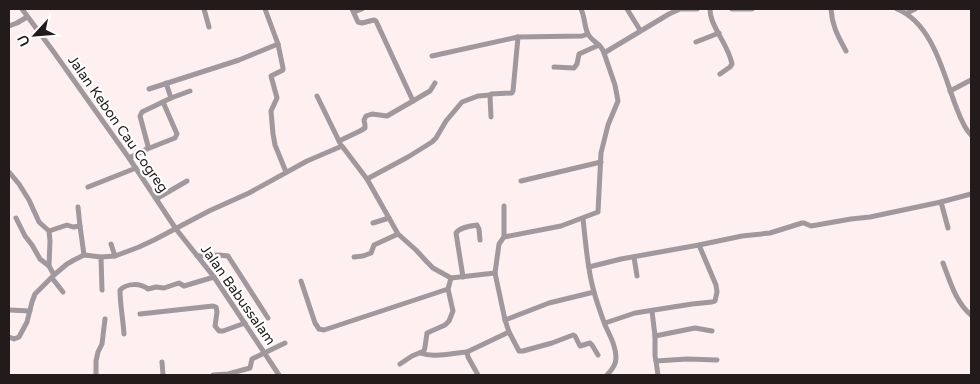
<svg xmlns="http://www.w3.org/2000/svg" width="980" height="384" font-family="'Varela Round',sans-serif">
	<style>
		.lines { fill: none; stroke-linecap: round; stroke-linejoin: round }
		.street { stroke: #a1989d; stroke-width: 5 }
		.labels { text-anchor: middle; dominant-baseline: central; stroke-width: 4.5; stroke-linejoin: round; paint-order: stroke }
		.street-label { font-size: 14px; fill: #231b1b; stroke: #fff }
	</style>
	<rect width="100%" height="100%" fill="#feeff0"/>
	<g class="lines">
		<g class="street">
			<path d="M22,9L53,51L129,158L176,229L214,277L279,375"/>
			<path d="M204,9L209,27"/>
			<path d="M265,9L278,44L283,68V70L271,76L277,98L271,111L273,134L275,145L286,172"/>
			<path d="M352,9L358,22L362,23L374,20L376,21L413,101L430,91L435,83"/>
			<path d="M581,9C585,17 584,26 588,34C592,42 602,44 604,53"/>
			<path d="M627,9L640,30"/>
			<path d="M710,9C710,13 711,17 712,20C718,36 729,48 732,64L730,67L720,74"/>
			<path d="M732,9H752"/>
			<path d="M831,9C832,26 838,36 846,51"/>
			<path d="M897,9C932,23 943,72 955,104C959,114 963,127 971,135"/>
			<path d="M354,12L362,9"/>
			<path d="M907,13L915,9"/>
			<path d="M9,26L17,23L27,17"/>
			<path d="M696,42L719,33"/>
			<path d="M432,56L518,37L582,36L588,34"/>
			<path d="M554,67L574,68L577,64L579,54L599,45"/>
			<path d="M166,83L171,98"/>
			<path d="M149,89L239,60L278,44"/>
			<path d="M950,91L971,80"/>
			<path d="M317,96L340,143"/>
			<path d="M491,117L490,96L491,94L512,93L513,91L518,37"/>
			<path d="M339,141L360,131L365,128V125L364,120L366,116L372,114L387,116L413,101"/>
			<path d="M147,149L175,138L177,134L163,102"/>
			<path d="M129,158L147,149L148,146L140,116L142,112L171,98L190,91"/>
			<path d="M9,172L19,184L29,200L39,222L49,231L50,241L49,266L54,275"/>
			<path d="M367,179L408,157L432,142L436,138L446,121L462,102L478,96L490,95"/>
			<path d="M521,181L601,162"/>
			<path d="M88,187L136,168"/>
			<path d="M156,199L187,181"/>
			<path d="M941,202L948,228"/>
			<path d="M78,207L80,226"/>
			<path d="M16,218L25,236L32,245L40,259L49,266"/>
			<path d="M583,219C586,244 587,268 594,292C597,303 601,314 605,325C610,336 616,346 616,358C616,365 612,370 607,375"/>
			<path d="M373,223L389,218"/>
			<path d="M49,231L67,225L73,227L80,226L84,255"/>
			<path d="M504,237V206"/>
			<path d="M111,244L115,256"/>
			<path d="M197,256L219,255L228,256L268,318"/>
			<path d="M101,257L102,290"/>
			<path d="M354,257L363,256L371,253L374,245L398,234"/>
			<path d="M634,257L637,276"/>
			<path d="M943,263C950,281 956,303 971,315"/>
			<path d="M589,267L621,259L699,245L742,236L770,233L802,223H804L811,226L851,219L870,217L941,202L971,194"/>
			<path d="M495,273L505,320L509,332L519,351H523L552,343L573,335L575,336L580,346L590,343L592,345L598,355"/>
			<path d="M463,277L456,233C460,227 470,226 477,225L479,229L480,240"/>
			<path d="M52,278L63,292"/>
			<path d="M301,281L315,323L319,329L324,330L448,289"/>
			<path d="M9,310L30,311"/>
			<path d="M652,311L655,336V356L656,361L687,359L717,360"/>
			<path d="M140,314L213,306L216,307L217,312L215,326L219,331H223L245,323"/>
			<path d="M505,320L549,303L594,292"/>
			<path d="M605,323L635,313L692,304L712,302L715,301L717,292L716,285L699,245"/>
			<path d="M124,334C123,319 120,304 120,290C127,283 140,283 148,289L156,287L164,288L179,283L184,286L214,277"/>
			<path d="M655,336L695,328L712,331"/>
			<path d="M9,337L14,339L19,337L27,322L32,302L35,294L54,275L67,264L74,260L84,255L101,257L115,256L139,247L154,240L209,211L249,193L307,161L342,146L367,179L398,234L416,250L427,262L433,268L451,278L495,273L499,244L504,237L561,226L598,212L601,153L608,125L618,101L615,85L604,53L669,14L680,9H697"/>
			<path d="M420,353C434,358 452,353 467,352"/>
			<path d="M656,361L658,375"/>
			<path d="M162,362L163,375"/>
			<path d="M400,364L412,356L424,351L425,347L427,333L445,325L449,321L453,311L448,289L451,278"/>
			<path d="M96,375V361L98,352L102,344L105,319"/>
			<path d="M213,375L228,374L250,368L252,359L285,343"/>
			<path d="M478,375L468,357L467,352L509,332"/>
		</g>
	</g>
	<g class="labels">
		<g class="street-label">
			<text transform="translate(118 124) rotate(55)">Jalan Kebon Cau Cogreg</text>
			<text transform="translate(238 295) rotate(55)">Jalan Babussalam</text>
		</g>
	</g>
	<rect width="980" height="384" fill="none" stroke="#231b1b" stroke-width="20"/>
	<g transform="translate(35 35) rotate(244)" stroke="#ffffff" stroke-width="4" paint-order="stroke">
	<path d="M0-4L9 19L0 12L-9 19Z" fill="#231b1b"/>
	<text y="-8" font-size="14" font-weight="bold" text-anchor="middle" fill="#231b1b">U</text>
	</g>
</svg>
